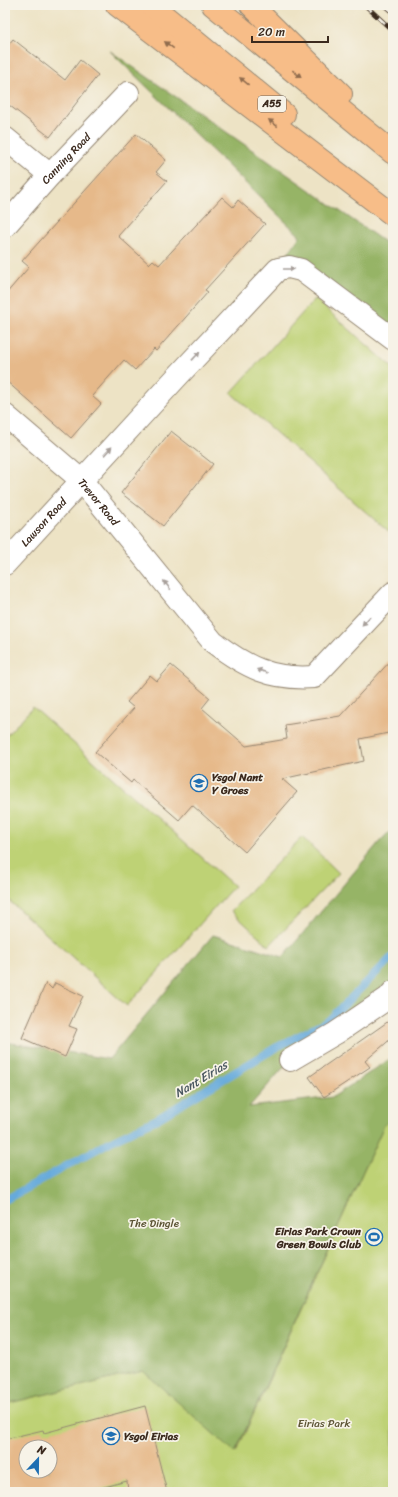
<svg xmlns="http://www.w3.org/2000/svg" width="398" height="1497" font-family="Sriracha,sans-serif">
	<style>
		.green { fill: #bed275; stroke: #7c7e4a; fill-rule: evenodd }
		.forest { fill: #96b466; stroke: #686f42 }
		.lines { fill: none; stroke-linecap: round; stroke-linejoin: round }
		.stream { stroke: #66aadb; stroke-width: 8 }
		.building { fill: #e6b98a; fill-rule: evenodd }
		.minor-casing { stroke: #948672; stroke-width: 24 }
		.highway-casing { stroke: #948672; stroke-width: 24 }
		.minor { stroke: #fff; stroke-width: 22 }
		.highway { stroke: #f7bd88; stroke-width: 22 }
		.rail-casing { stroke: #3b2a1e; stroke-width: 4.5 }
		.rail { stroke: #f7f3e8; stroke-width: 3; stroke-dasharray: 9; stroke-linecap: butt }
		.oneway { fill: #906c4e }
		.oneway2 { fill: #a79f9a }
		.labels { text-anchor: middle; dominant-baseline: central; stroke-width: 3.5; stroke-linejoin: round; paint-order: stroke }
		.shield { fill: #f7f3e8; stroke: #73665b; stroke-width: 1 }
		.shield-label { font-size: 10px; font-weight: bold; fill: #3b2a1e }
		.street-label { font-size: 11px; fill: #3b2a1e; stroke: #f7f3e8 }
		.poi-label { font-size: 11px; font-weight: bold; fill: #3b2a1e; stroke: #f7f3e8; text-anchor: start }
		.park-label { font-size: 11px; fill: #5c5434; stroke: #f7f3e8 }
		.water-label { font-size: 12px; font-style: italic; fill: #4a5760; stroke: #f7f3e8 }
	</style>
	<rect width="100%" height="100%" fill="#f7f3e8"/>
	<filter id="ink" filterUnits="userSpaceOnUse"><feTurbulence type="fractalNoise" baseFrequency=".025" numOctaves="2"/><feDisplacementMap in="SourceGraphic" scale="8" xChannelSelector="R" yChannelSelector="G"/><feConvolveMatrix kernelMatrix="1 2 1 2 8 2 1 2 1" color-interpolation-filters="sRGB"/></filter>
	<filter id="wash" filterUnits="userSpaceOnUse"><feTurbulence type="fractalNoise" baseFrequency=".012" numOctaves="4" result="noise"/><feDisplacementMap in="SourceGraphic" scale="16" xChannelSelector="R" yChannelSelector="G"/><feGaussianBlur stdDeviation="0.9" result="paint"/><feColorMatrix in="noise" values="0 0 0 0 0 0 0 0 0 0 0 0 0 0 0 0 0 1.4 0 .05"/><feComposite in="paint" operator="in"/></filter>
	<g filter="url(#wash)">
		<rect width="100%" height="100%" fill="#ede3c5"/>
		<g class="green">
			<path d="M315,299L393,368V536L231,393Z"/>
			<path d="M33,707L234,886L127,1006L5,897V737Z"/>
			<path d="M302,837L339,873L269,946L231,911Z"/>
			<path d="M393,1119V1492H5V1404L143,1371L236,1453L384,1125ZM26,1447H50V1471H26Z"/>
		</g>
		<g class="forest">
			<path d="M110,51L393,248V339L301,270L278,269L300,236Z"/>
			<path d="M393,828V991L290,1060L249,1107L333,1097L393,1057V1119L384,1125L235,1453L143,1371L5,1404V1042L109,1059L213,935L283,957L381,840Z"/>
		</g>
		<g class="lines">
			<path class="stream" d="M5,1200L115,1139L157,1119L277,1047L328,1021L393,956"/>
		</g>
		<g id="blocks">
			<g class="building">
				<path d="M13,39L65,80L80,60L98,75L50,137L5,102V49Z"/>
				<path d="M136,134L166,160L156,172L167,181L118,236L149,264L153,260L159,265L222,197L233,207L238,200L265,224L205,290L208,292L156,351L154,349L135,370L124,360L92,396L101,404L71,438L5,380V295L29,267L22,261Z"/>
				<path d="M171,431L213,464L163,526L121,493Z"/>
				<path d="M393,658V732L360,739L364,761L282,779L297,792L245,852L192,805L179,820L133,780L131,783L95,752L134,708L127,702L150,675L157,681L171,665L210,698L202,708L246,746L287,739L285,725L340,716Z"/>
				<path d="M46,983L52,989L55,983L83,996L69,1026L77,1029L65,1057L22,1038Z"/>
				<path d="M393,1018V1037L365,1061L370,1067L324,1097L309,1077Z"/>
				<path d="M145,1406L167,1492H128L127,1481L85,1492H5V1439L43,1430L44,1433ZM26,1447H50V1471H26Z"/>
			</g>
		</g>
	</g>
	<g filter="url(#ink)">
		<use href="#blocks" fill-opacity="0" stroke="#948672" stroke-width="1"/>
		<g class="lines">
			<defs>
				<g id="minor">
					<path d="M5,138L50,175"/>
					<path id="s1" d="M5,226L50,175L128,93"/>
					<path id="s2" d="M5,415L81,480L213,642C246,667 271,680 314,677L393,593"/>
					<path id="s3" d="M5,564L175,379L278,269L289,267L301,270L393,339"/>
					<path d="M290,1060L336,1033L388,998L393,992"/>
				</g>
				<g id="highway">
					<path d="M117,5L393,215"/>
					<path d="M151,5L284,114"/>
					<path d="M213,5L393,153"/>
					<path d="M251,5L341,94"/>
				</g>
			</defs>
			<use href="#minor" class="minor-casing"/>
			<use href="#highway" class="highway-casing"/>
			<use href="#minor" class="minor"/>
			<use href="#highway" class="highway"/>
			<defs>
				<g id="rail">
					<path d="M365,5L393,31"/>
					<path d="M385,5L393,12"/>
				</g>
			</defs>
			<use href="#rail" class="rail-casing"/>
			<use href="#rail" class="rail"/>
		</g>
		<defs><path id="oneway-solid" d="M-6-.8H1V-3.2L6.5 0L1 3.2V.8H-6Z"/></defs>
		<g class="oneway">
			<use href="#oneway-solid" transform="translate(169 45) rotate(-143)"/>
			<use href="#oneway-solid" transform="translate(297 74) rotate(39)"/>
			<use href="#oneway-solid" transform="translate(244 81) rotate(-141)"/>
			<use href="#oneway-solid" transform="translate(273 123) rotate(-143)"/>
		</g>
		<g class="oneway2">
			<use href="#oneway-solid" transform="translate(289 269)"/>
			<use href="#oneway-solid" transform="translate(196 356) rotate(-47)"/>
			<use href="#oneway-solid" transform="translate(108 451) rotate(-47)"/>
			<use href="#oneway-solid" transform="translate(167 585) rotate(-129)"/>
			<use href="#oneway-solid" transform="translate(366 621) rotate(133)"/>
			<use href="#oneway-solid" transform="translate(262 671) rotate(-161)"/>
		</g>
	</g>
	<defs>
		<symbol id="school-ring" viewBox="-11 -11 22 22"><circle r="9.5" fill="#f7f3e8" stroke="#1f6fb2" stroke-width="1.5"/><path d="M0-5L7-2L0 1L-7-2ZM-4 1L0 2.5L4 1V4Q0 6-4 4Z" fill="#1f6fb2"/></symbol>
		<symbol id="stadium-ring" viewBox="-11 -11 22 22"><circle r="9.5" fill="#f7f3e8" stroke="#1f6fb2" stroke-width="1.5"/><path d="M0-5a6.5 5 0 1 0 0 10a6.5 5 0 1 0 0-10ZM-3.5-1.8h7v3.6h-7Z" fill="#1f6fb2"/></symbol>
	</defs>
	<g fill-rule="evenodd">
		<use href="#school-ring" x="189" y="773" width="20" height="20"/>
		<use href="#stadium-ring" x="364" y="1227" width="20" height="20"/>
		<use href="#school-ring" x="101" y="1426" width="20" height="20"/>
	</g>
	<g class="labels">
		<rect class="shield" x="258" y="96" width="28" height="16" rx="3"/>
		<g class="shield-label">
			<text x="272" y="104">A55</text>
		</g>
		<g class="street-label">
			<text stroke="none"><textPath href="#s1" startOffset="91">Canning Road</textPath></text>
			<text stroke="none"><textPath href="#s2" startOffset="128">Trevor Road</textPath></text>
			<text stroke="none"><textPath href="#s3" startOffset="57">Lawson Road</textPath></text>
		</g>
		<g class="poi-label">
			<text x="212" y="777">Ysgol Nant<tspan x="212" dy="13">Y Groes</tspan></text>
			<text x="361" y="1231" text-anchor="end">Eirias Park Crown<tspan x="361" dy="13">Green Bowls Club</tspan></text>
			<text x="124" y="1436">Ysgol Eirias</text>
		</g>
		<g class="park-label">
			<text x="154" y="1223">The Dingle</text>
			<text x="324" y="1423">Eirias Park</text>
		</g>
		<g class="water-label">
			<text transform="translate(201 1079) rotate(-31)">Nant Eirias</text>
		</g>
	</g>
	<rect width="398" height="1497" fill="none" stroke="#f7f3e8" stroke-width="20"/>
	<g transform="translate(38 1459) rotate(22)"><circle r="19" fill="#f7f3e8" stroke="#aca397"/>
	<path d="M0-3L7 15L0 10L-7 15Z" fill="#1f6fb2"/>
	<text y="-6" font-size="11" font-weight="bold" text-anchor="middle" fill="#3b2a1e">N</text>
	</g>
	<path d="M252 36v6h76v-6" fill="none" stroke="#3b2a1e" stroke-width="2"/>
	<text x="258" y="36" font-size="12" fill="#3b2a1e" stroke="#f7f3e8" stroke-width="3" paint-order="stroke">20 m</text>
</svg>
